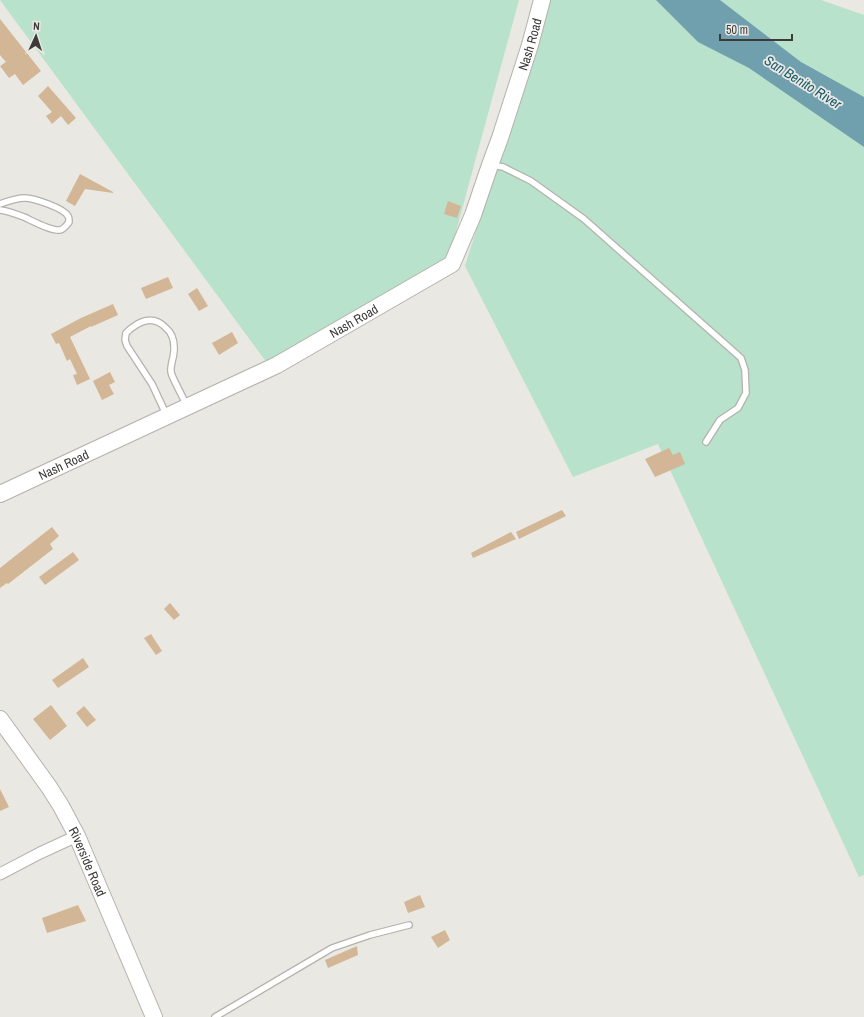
<svg xmlns="http://www.w3.org/2000/svg" width="864" height="1017" font-family="'Archivo Narrow',sans-serif">
	<style>
		.green { fill: #b8e2cb }
		.water { fill: #709fae }
		.building { fill: #d2b695 }
		.lines { fill: none; stroke-linecap: round; stroke-linejoin: round }
		.lane-casing { stroke: #b4b2ad; stroke-width: 8 }
		.street-casing { stroke: #b4b2ad; stroke-width: 13 }
		.secondary-casing { stroke: #b4b2ad; stroke-width: 18 }
		.lane { stroke: #fff; stroke-width: 5.5 }
		.street { stroke: #fff; stroke-width: 11 }
		.secondary { stroke: #fff; stroke-width: 16 }
		.labels { text-anchor: middle; dominant-baseline: central; stroke-width: 3.5; stroke-linejoin: round; paint-order: stroke }
		.street-label { font-size: 13px; fill: #3c3b39; stroke: #eae8e2 }
		.water-label { font-size: 14px; font-style: italic; fill: #1a596a; stroke: #eae8e2 }
	</style>
	<rect width="100%" height="100%" fill="#eae8e2"/>
	<g class="green">
		<path d="M0,0H519L449,257L273,371Z"/>
		<path d="M548,0H821L864,15V875L859,877L658,444L573,477L465,266Z"/>
	</g>
	<path class="water" d="M656,0H720L801,62L864,97V147L749,68L698,42Z"/>
	<g class="building">
		<path d="M0,19L41,71L23,85L15,74L9,78L0,66L6,62L0,55Z"/>
		<path d="M48,86L76,118L68,125L61,116L52,124L46,116L52,112L38,96Z"/>
		<path d="M80,174L113,192V193L85,189L75,206L66,201Z"/>
		<path d="M448,201L461,206L457,218L444,214Z"/>
		<path d="M168,277L173,288L146,299L141,288Z"/>
		<path d="M197,288L208,306L199,311L188,294Z"/>
		<path d="M113,304L118,315L91,327V326L70,337L90,379L77,385L73,375L77,374L70,359L67,361L59,343L56,344L51,334L81,318Z"/>
		<path d="M232,332L238,343L219,355L212,343Z"/>
		<path d="M110,372L115,382L109,385L114,394L102,400L93,381Z"/>
		<path d="M669,448L673,455L680,452L685,464L655,477L645,459Z"/>
		<path d="M562,510L566,516L519,539L516,532Z"/>
		<path d="M52,527L59,536L50,544L53,549L8,584L7,583L0,588V568Z"/>
		<path d="M511,532L516,539L473,558L471,553Z"/>
		<path d="M73,552L79,560L45,585L39,577Z"/>
		<path d="M170,603L180,615L174,620L164,609Z"/>
		<path d="M151,634L162,651L156,655L144,638Z"/>
		<path d="M83,658L89,667L58,688L52,680Z"/>
		<path d="M51,705L67,726L50,740L33,719Z"/>
		<path d="M84,706L96,720L87,727L76,713Z"/>
		<path d="M0,789L9,807L0,811Z"/>
		<path d="M420,895L425,907L408,913L404,902Z"/>
		<path d="M78,905L86,921L47,933L42,918Z"/>
		<path d="M445,930L450,940L438,948L431,937Z"/>
		<path d="M357,946L358,955L328,968L325,960Z"/>
	</g>
	<g class="lines">
		<defs>
			<g id="lane">
				<path d="M492,165L503,167L531,181L584,219L741,358L745,370L746,393L738,408L720,420L706,442"/>
				<path d="M0,204C8,201 16,198 25,198C33,198 64,208 68,216C69,217 69,221 69,222C66,226 64,229 60,230C50,231 33,221 24,217C16,214 8,211 0,210"/>
				<path d="M166,414L152,384L127,346L125,340L126,333C138,321 153,314 166,328C172,333 174,340 174,347C175,356 170,364 171,372C172,378 184,399 187,406"/>
				<path d="M215,1017L332,948L370,935L409,925"/>
			</g>
			<path id="street" d="M0,874L40,853L77,836"/>
			<g id="secondary">
				<path id="s1" d="M0,494L277,365L452,264L473,215L490,165L500,138L530,45L542,0"/>
				<path id="s2" d="M0,719L49,787L61,806L77,836L154,1017"/>
			</g>
		</defs>
		<use href="#lane" class="lane-casing"/>
		<use href="#street" class="street-casing"/>
		<use href="#secondary" class="secondary-casing"/>
		<use href="#lane" class="lane"/>
		<use href="#street" class="street"/>
		<use href="#secondary" class="secondary"/>
	</g>
	<g class="labels">
		<g class="street-label">
			<text stroke="none"><textPath href="#s1" startOffset="741">Nash Road</textPath></text>
			<text stroke="none"><textPath href="#s1" startOffset="394">Nash Road</textPath></text>
			<text stroke="none"><textPath href="#s1" startOffset="70">Nash Road</textPath></text>
			<text stroke="none"><textPath href="#s2" startOffset="168">Riverside Road</textPath></text>
		</g>
		<g class="water-label">
			<text transform="translate(803 82) rotate(32)">San Benito River</text>
		</g>
	</g>
	<g transform="translate(36 36) rotate(3)" stroke="#eae8e2" stroke-width="3" paint-order="stroke">
	<path d="M0-3L7 15L0 10L-7 15Z" fill="#3c3b39"/>
	<text y="-6" font-size="11" font-weight="bold" text-anchor="middle" fill="#3c3b39">N</text>
	</g>
	<path d="M720 34v6h72v-6" fill="none" stroke="#3c3b39" stroke-width="2"/>
	<text x="726" y="34" font-size="12" fill="#3c3b39" stroke="#eae8e2" stroke-width="3" paint-order="stroke">50 m</text>
</svg>
